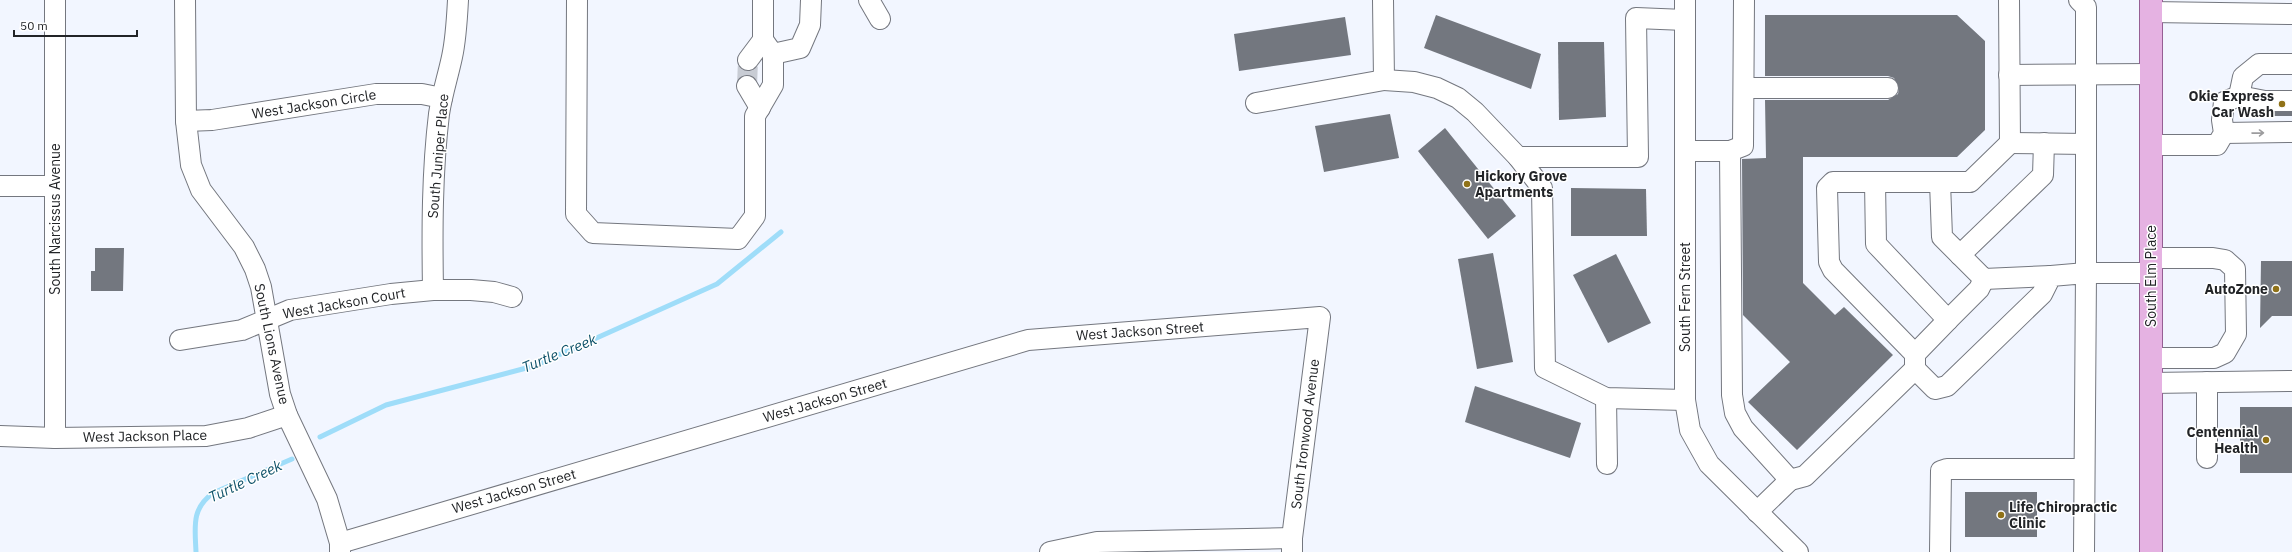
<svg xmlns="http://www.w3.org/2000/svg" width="2292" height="552" font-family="'IBM Plex Sans',sans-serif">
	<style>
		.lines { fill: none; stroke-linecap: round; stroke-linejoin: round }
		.stream { stroke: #9fddf9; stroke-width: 5 }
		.building { fill: #73777f }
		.minor-tunnel { stroke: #c8ccd4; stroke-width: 20; stroke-dasharray: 20 10; stroke-linecap: butt }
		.minor-casing { stroke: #74777f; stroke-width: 22 }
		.major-casing { stroke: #965f94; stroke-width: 24 }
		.minor { stroke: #fff; stroke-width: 20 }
		.major { stroke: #e5b2e2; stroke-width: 22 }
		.oneway { stroke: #9c9c9e }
		.poi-dot { fill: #907218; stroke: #fff; stroke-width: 1.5 }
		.labels { text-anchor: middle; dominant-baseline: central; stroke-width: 3; stroke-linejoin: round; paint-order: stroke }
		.poi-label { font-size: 14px; font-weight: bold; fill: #222427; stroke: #fff; text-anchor: end }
		.street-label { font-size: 14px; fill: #222427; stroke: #fff }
		.water-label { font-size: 15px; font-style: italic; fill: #10536a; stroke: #fff }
	</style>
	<rect width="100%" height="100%" fill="#f2f6ff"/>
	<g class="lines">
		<g class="stream">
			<path d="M320,437L386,405L534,366L717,284L781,232"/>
			<path d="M196,552C195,527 191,509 213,493L292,459"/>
		</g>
	</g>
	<g class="building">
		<path d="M1436,15L1541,54L1531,89L1424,48Z"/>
		<path d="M1765,15H1957L1985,41V130L1957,157H1803V283L1835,315L1844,307L1893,355L1797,450L1748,402L1790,362L1743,315L1742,159L1766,158L1765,100H1888L1898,94L1899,88L1894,78L1888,76H1765Z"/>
		<path d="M1345,17L1351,55L1239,71L1234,34Z"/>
		<path d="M1558,42H1604L1606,117L1559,120Z"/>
		<rect x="2272" y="112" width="20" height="4"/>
		<path d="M1390,114L1399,158L1324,172L1315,126Z"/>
		<path d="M1445,128L1516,216L1488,239L1418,151Z"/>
		<path d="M1571,188L1646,189L1647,236H1571Z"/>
		<path d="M95,248H124L123,291H91V271H95Z"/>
		<path d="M1493,253L1513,362L1477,369L1458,259Z"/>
		<path d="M1616,254L1651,323L1608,343L1573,275Z"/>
		<path d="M2261,261H2292V316H2272L2260,328Z"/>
		<path d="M1475,386L1581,423L1570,458L1465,422Z"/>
		<rect x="2240" y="407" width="52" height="66"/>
		<rect x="1965" y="492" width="72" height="45"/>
	</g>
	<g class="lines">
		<path class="minor-tunnel" d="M747,86L748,60"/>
		<defs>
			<g id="minor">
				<path d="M185,0L186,121L191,165L201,190L244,247L255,269L261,287L280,394L287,415L327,499L340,543V552"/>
				<path d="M577,0L576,214L593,233L738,239L755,216V116L773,85V54"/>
				<path d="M763,0V40L773,54L800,48L810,25L811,0"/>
				<path d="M869,0L880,19"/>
				<path d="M1685,0V400L1690,430L1709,464L1798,552"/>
				<path d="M2079,0L2086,7V273H2151"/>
				<path d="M2151,12L2292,14"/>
				<path d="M748,60L763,40"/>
				<path d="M2009,75L2151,74"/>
				<path d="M1384,80L1414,82L1437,88L1458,98L1475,112L1518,157L1542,188L1545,368L1606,398L1685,400"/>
				<path d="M747,86L760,108"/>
				<path d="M1744,88H1888"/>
				<path d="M2239,96L2243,77L2259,64H2292"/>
				<path d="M1256,103L1384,80L1383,0"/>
				<path d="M186,121L212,120L376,94H422L442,98"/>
				<path d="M2224,133L2292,132"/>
				<path d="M2010,143L2086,144"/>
				<path d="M2151,145H2217L2224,133L2222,120L2224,102L2239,96L2265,101H2292"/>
				<path d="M1685,151H1730L1743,146L1744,0"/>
				<path d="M1730,151L1732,395L1735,413L1743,428L1790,480L1757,512"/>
				<path d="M1518,157H1638L1636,18L1685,20"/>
				<path d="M1875,182L1876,244L1948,320L1979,289L1984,279"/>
				<path d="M1940,182L1942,237L1984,279L2051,276"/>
				<path d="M0,186H54"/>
				<path d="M1960,255L2043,175L2044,143"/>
				<path d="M2151,258H2213L2225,260L2235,269L2236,334L2225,353L2214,358H2151"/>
				<path d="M433,290C432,231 432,172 439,114C442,94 448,76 452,57C456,39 457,19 458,0"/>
				<path d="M180,340L242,330L290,310L391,294L433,290H471L494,292L512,297"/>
				<path d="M1915,354L1948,320"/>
				<path d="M1915,369L1935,389L1947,386L2042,294L2051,276L2086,273L2084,552"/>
				<path d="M2207,382V458"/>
				<path d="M2151,383L2292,381"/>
				<path d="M1606,398L1607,464"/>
				<path d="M0,436L55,438L206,436L248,428L287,415"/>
				<path d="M55,438V0"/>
				<path d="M1790,480L1805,476L1915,369V354L1833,270L1829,262L1827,188L1833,182H1970L2010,143L2009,0"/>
				<path d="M340,543L1028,340L1320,317L1292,538V552"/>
				<path d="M1050,552L1097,542L1292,538"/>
				<path d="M1940,552L1941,471L1947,469H2083"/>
			</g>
			<path id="major" d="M2151,0V552"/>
		</defs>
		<use href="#minor" class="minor-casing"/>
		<use href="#major" class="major-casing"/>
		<use href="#minor" class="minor"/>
		<use href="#major" class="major"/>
	</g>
	<defs><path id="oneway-shaft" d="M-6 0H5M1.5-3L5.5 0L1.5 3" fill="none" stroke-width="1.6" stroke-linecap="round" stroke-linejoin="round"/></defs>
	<use class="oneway" href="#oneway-shaft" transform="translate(2258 133) rotate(-1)"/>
	<g class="poi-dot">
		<circle cx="2282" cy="104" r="4"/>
		<circle cx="1467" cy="184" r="4"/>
		<circle cx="2276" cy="289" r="4"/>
		<circle cx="2266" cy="440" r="4"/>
		<circle cx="2001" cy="515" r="4"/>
	</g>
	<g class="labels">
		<g class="poi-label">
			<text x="2274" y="96">Okie Express<tspan x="2274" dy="16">Car Wash</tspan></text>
			<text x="1475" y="176" text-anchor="start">Hickory Grove<tspan x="1475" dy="16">Apartments</tspan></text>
			<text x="2268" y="289">AutoZone</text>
			<text x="2258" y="432">Centennial<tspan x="2258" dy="16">Health</tspan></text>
			<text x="2009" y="507" text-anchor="start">Life Chiropractic<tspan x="2009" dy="16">Clinic</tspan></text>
		</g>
		<g class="street-label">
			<text transform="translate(314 104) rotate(-9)">West Jackson Circle</text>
			<text transform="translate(438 156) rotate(-85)">South Juniper Place</text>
			<text transform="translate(55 219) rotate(-90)">South Narcissus Avenue</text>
			<text transform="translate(2151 276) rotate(-90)">South Elm Place</text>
			<text transform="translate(1685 297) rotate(-90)">South Fern Street</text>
			<text transform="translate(344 303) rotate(-10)">West Jackson Court</text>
			<text transform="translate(1140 331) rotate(-4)">West Jackson Street</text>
			<text transform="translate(272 344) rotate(78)">South Lions Avenue</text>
			<text transform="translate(825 400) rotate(-16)">West Jackson Street</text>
			<text transform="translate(1305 434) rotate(-83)">South Ironwood Avenue</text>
			<text transform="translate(145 436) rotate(-1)">West Jackson Place</text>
			<text transform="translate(514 491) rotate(-16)">West Jackson Street</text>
		</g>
		<g class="water-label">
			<text transform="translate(559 353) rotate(-22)">Turtle Creek</text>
			<text transform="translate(245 481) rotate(-25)">Turtle Creek</text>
		</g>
	</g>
	<path d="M14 30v6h123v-6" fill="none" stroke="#222427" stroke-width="2"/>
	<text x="20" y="30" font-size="12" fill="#222427" stroke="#ffffff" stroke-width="3" paint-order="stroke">50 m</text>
</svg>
